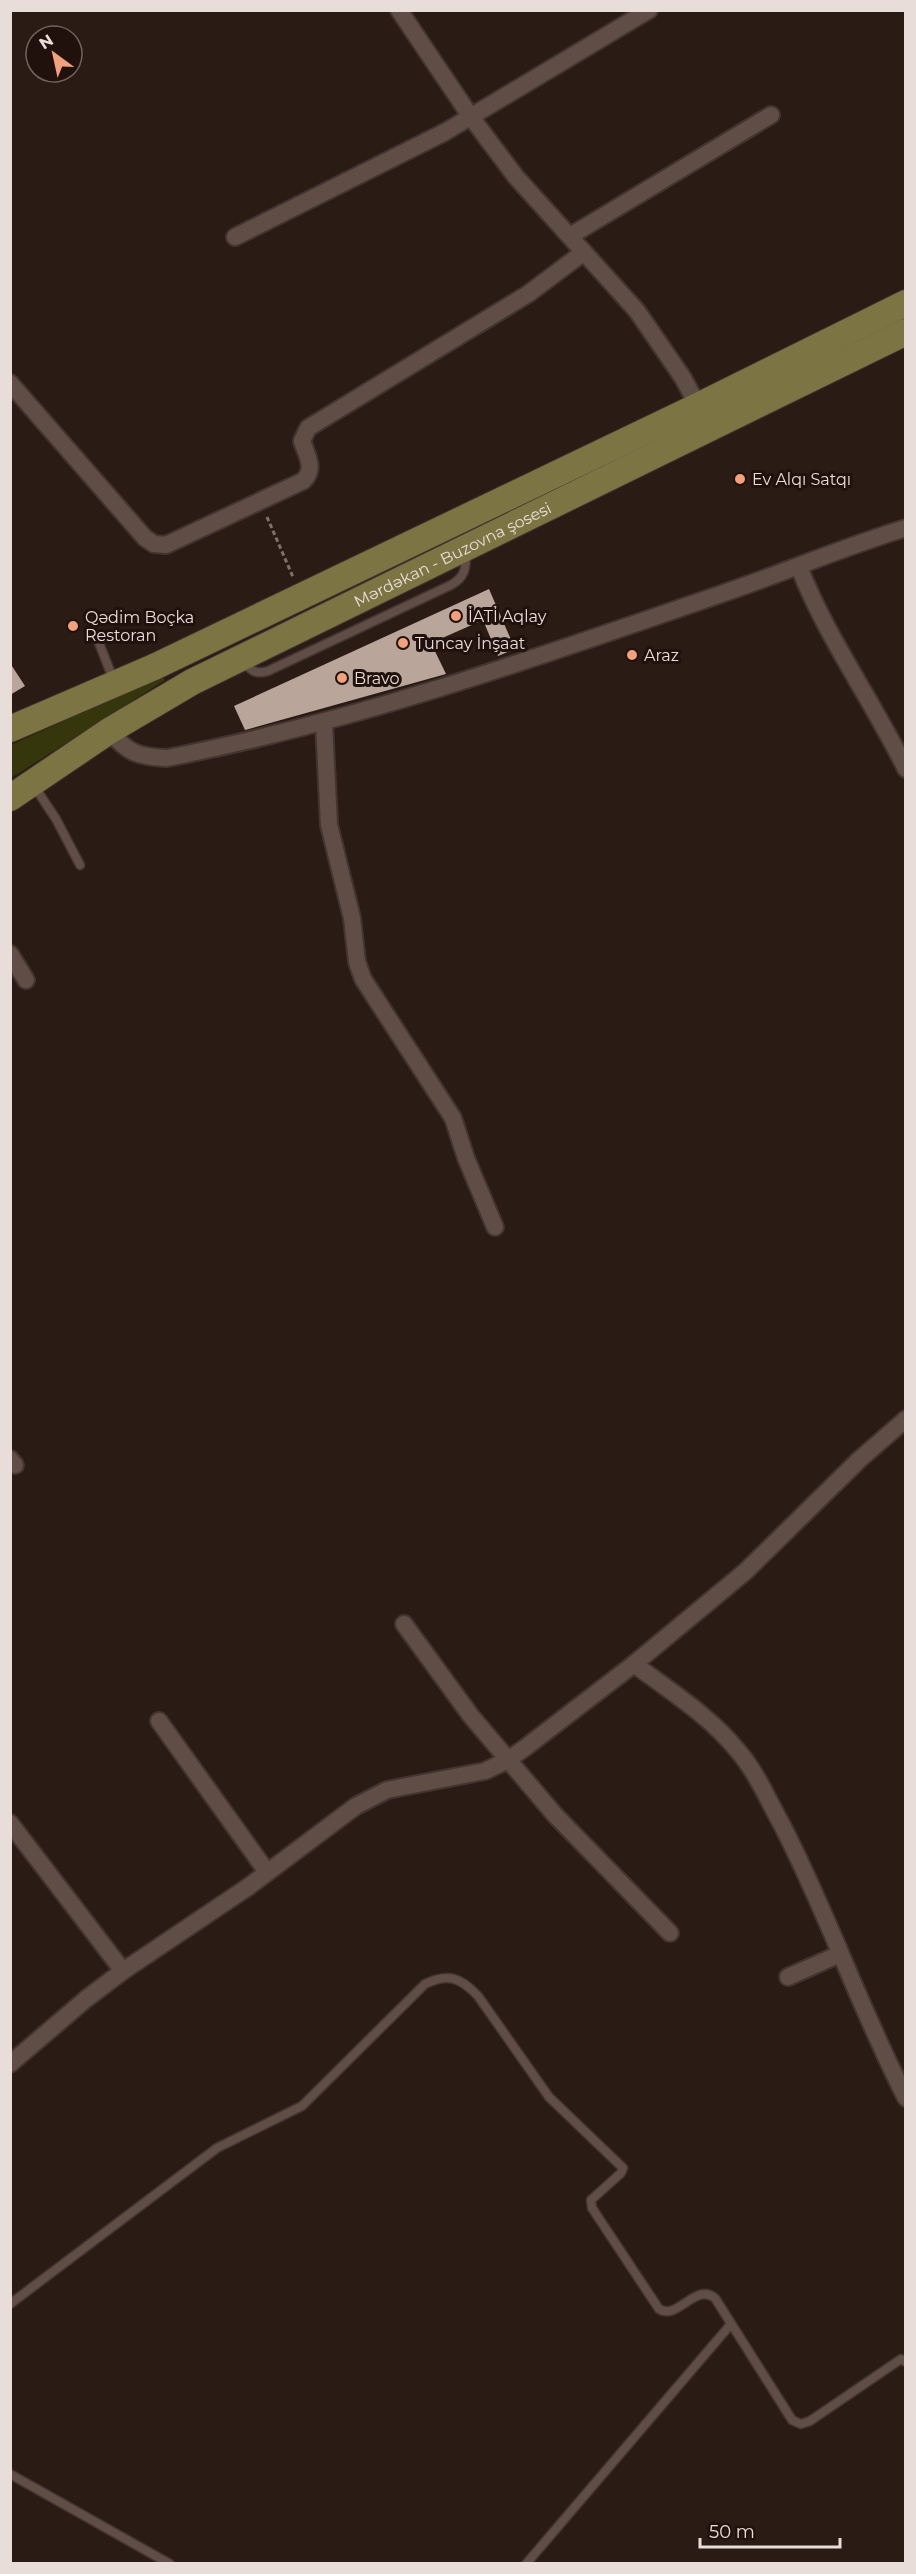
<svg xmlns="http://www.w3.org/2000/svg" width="916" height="2574" font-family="Montserrat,sans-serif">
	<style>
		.green { fill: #35360c }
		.building { fill: #baa59b }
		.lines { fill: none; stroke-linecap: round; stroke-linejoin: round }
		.service-casing { stroke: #423531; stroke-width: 11 }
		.minor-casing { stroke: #423531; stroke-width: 20 }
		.primary-casing { stroke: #423531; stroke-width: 28 }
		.path { stroke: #7f716c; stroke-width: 3; stroke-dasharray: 4.5 3; stroke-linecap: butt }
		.service { stroke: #604d46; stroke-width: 8 }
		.minor { stroke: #604d46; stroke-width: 16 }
		.primary { stroke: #7c7543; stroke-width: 26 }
		.poi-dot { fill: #f1a17d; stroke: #21110c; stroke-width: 2 }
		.labels { text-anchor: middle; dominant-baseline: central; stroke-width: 6; stroke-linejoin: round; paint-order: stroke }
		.poi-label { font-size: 16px; fill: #e9ddd9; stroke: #21110c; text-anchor: start }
		.street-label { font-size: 16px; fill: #e9ddd9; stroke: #21110c }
	</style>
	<rect width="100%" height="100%" fill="#2b1b15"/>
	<path class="green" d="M162,676L165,680L11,778V745Z"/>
	<g class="building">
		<path d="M489,589L515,649L498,656L483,620L431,643L446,674L245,730L234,706Z"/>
		<path d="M10,663L25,686L10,695Z"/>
	</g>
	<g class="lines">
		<defs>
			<g id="service">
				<path d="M97,638L114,681"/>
				<path d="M242,661C251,670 255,675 268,671L451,585C465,577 466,569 466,553"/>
				<path d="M34,786L56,819L80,865"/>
				<path d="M10,2304L217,2148L302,2106L425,1984C448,1973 460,1977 478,1996L549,2097L623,2168L621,2173L591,2200L592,2208L659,2309C678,2321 695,2282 715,2298L787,2412L792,2420L801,2424L810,2421L901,2359L906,2362"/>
				<path d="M10,2474L170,2564"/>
				<path d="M526,2564L731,2324"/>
			</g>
			<g id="minor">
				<path d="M399,10L471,117L516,177L637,311L683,378L698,406"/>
				<path d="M570,236L771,115"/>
				<path d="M235,237L445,132L649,10"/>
				<path d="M10,383L145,538L154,544L166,545L303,481C316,469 307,456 302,441L308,428L528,294L584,252"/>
				<path d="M799,567C827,638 872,700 906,769"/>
				<path d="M324,723L329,825L352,918L357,962L363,979L453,1118L466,1158L495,1227"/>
				<path d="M109,731C128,753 138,757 167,758C357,721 539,657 721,594C783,573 843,547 906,528"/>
				<path d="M10,954L26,980"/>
				<path d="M10,1459L15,1465"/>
				<path d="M404,1624L471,1716L555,1815L670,1933"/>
				<path d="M634,1664C670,1691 710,1716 738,1751C757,1773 768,1800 782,1825C828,1914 860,2009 906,2098"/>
				<path d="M159,1721L267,1872"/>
				<path d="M10,1823L123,1971"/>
				<path d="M788,1977L840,1954"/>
				<path d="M10,2064L86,1999L123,1971L248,1887L356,1806L387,1790L485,1771L508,1760L526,1747L634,1664L746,1571L860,1459L906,1419"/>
			</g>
			<g id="primary">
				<path d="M10,729L154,667L698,406L906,303"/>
				<path id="s1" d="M10,798L109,731L192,682L906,332"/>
			</g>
		</defs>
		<use href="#service" class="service-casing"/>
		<use href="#minor" class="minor-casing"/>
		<use href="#primary" class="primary-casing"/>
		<path class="path" d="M267,517L293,577"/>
		<use href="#service" class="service"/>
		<use href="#minor" class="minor"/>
		<use href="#primary" class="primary"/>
	</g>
	<g class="poi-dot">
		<circle cx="740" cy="479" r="6"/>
		<circle cx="456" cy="616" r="6"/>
		<circle cx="73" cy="626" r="6"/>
		<circle cx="403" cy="643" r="6"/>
		<circle cx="632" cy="655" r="6"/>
		<circle cx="342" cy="678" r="6"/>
	</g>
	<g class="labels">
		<g class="poi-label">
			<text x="752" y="479">Ev Alqı Satqı</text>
			<text x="468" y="616">İATİ Aqlay</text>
			<text x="85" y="617">Qədim Boçka<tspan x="85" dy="18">Restoran</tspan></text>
			<text x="415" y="643">Tuncay İnşaat</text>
			<text x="644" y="655">Araz</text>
			<text x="354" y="678">Bravo</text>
		</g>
		<g class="street-label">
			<text stroke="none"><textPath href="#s1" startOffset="506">Mərdəkan - Buzovna şosesi</textPath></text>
		</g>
	</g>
	<rect width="916" height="2574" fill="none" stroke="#e9ddd9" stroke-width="24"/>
	<g transform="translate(54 54) rotate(327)"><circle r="28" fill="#21110c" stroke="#71635e" stroke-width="1.5"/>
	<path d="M0-4.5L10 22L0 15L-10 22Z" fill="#f1a17d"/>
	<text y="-9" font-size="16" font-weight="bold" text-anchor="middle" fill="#e9ddd9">N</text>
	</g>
	<path d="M700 2538v9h140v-9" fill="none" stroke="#e9ddd9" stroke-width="3"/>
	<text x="709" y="2538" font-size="18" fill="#e9ddd9" stroke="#21110c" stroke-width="4.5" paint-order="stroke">50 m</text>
</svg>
